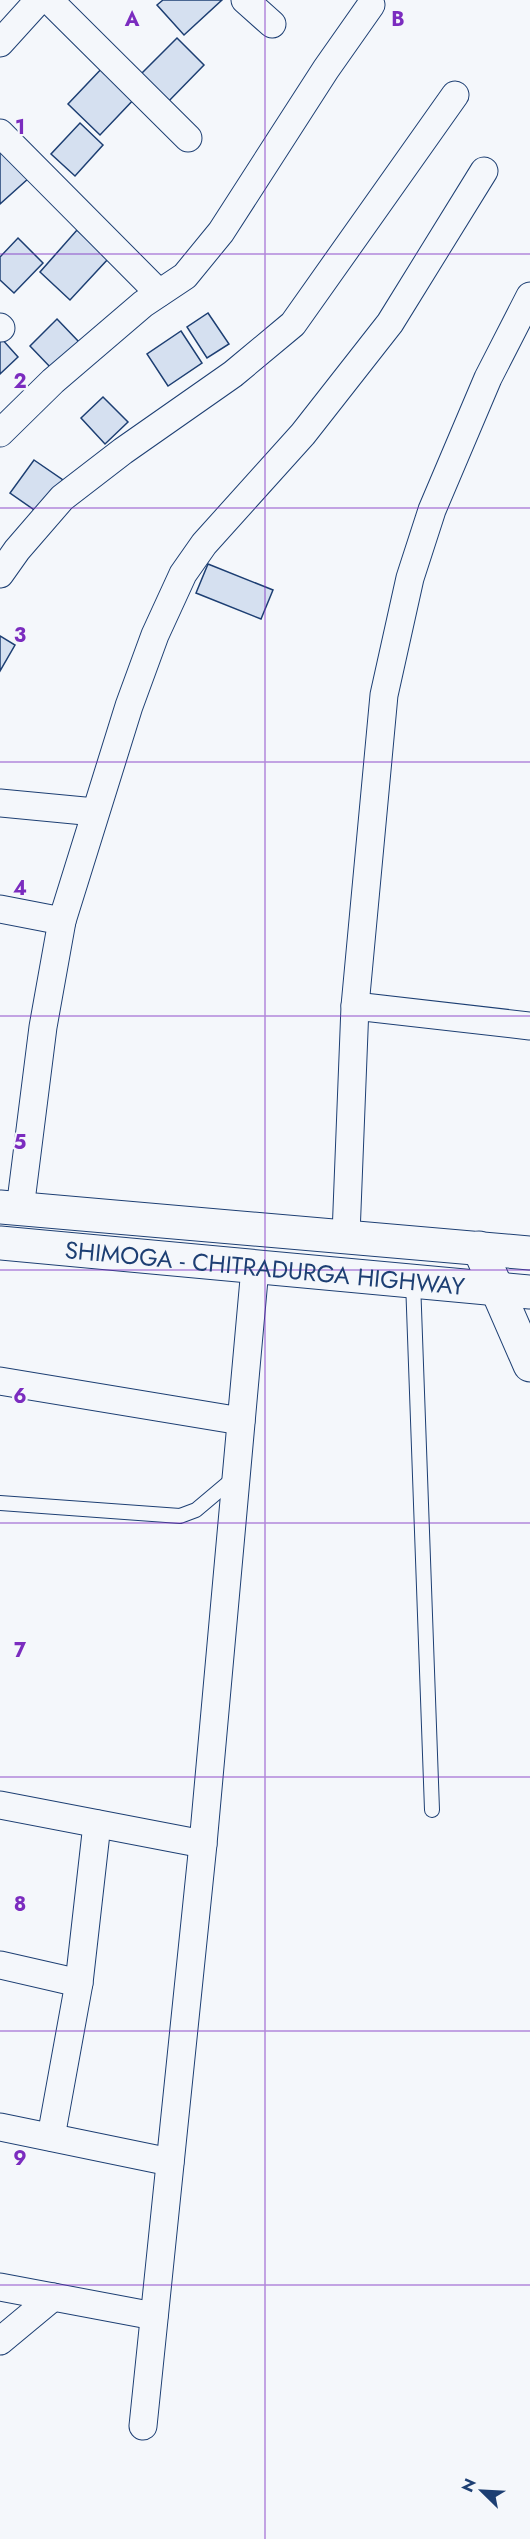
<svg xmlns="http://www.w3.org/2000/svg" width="530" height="2539" font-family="Jost,sans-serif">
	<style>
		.building { fill: #d5e0f0; stroke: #1d3f73; stroke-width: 1.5 }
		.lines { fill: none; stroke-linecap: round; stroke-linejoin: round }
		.lane-casing { stroke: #1d3f73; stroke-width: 16 }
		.street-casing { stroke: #1d3f73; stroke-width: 29 }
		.secondary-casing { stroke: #1d3f73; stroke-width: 35 }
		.primary-casing { stroke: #1d3f73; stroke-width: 35 }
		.lane { stroke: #f4f7fb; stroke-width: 14 }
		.street { stroke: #f4f7fb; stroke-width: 27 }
		.secondary { stroke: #f4f7fb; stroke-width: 33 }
		.primary { stroke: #f4f7fb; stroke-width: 33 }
		.grid { fill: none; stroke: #7b2cbf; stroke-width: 1.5; stroke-opacity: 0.55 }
		.labels { text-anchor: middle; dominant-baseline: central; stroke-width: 4.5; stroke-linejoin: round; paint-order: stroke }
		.street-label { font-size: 24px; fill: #1d3f73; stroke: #f4f7fb }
		.grid-label { font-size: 20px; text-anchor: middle; font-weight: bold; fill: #7b2cbf; stroke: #f4f7fb; stroke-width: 4.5; stroke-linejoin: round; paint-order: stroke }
	</style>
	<rect width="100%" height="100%" fill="#f4f7fb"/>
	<g class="building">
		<path d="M163,0H222L184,35L157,5Z"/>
		<path d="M177,38L204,65L166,104L139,76Z"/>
		<path d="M105,65L137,96L100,135L68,104Z"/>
		<path d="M80,123L103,145L75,176L51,154Z"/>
		<path d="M0,144L29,178L0,204Z"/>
		<path d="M77,230L108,259L70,300L40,272Z"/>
		<path d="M18,238L43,263L14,293L0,280V257Z"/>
		<path d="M208,313L229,344L207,358L187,327Z"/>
		<path d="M57,319L79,342L52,369L30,346Z"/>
		<path d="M181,331L202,363L168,386L147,354Z"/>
		<path d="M0,337L18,357L0,374Z"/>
		<path d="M103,397L128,422L105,444L81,418Z"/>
		<path d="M34,460L63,480L40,514L10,493Z"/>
		<path d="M208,564L273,590L261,619L196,593Z"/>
		<path d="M0,636L15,645L0,671Z"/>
	</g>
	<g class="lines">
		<defs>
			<g id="lane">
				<path d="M413,1281L432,1810"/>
				<path d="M0,1503L180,1516L196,1510L234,1478"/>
			</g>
			<g id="street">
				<path d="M49,0L188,138"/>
				<path d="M245,0L272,24"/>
				<path d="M0,43L39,0"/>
				<path d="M0,133L159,293"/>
				<path d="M0,327L1,328"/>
				<path d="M0,433L53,381L143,304L185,276L221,232L326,69L371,5"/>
				<path d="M0,574L17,550L62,498L123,451L233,374L293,324L455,95"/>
				<path d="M0,803L95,812"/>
				<path d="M0,909L62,921"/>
				<path d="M355,1006L530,1026"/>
				<path d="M20,1209L43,1027L62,921L129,706L155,635L183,574L204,544L303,434L390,323L484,171"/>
				<path d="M346,1235L355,1006L384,695L410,578L432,510L488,378L530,296"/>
				<path d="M0,1381L241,1421"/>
				<path d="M0,1805L203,1844"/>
				<path d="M0,1965L79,1983"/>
				<path d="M0,2127L170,2162"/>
				<path d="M51,2137L79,1983L97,1824"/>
				<path d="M0,2287L154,2316"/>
				<path d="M0,2341L53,2297"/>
				<path d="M143,2426L203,1844L255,1268"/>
			</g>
			<path id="secondary" d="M479,1248L530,1365"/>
			<g id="primary">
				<path d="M0,1207L530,1253"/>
				<path id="s1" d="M0,1243L530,1292"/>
			</g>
		</defs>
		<use href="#lane" class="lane-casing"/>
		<use href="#street" class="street-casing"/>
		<use href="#secondary" class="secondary-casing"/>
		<use href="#primary" class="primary-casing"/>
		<use href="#lane" class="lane"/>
		<use href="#street" class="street"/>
		<use href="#secondary" class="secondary"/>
		<use href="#primary" class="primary"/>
	</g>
	<path class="grid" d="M265,0V2539M0,254H530M0,508H530M0,762H530M0,1016H530M0,1270H530M0,1523H530M0,1777H530M0,2031H530M0,2285H530"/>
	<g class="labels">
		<g class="street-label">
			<text stroke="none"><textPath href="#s1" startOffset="266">SHIMOGA - CHITRADURGA HIGHWAY</textPath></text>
		</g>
	</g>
	<g class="grid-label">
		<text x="132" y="26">A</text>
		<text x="398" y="26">B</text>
		<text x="20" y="134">1</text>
		<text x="20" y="388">2</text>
		<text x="20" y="642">3</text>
		<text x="20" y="895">4</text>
		<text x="20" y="1149">5</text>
		<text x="20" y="1403">6</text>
		<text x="20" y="1657">7</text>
		<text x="20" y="1911">8</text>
		<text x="20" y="2165">9</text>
	</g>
	<g transform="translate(482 2491) rotate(294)" stroke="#f4f7fb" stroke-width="4.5" paint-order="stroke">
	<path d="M0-4.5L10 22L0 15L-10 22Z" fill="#1d3f73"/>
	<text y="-9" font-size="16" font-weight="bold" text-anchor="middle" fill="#1d3f73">N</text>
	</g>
</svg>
